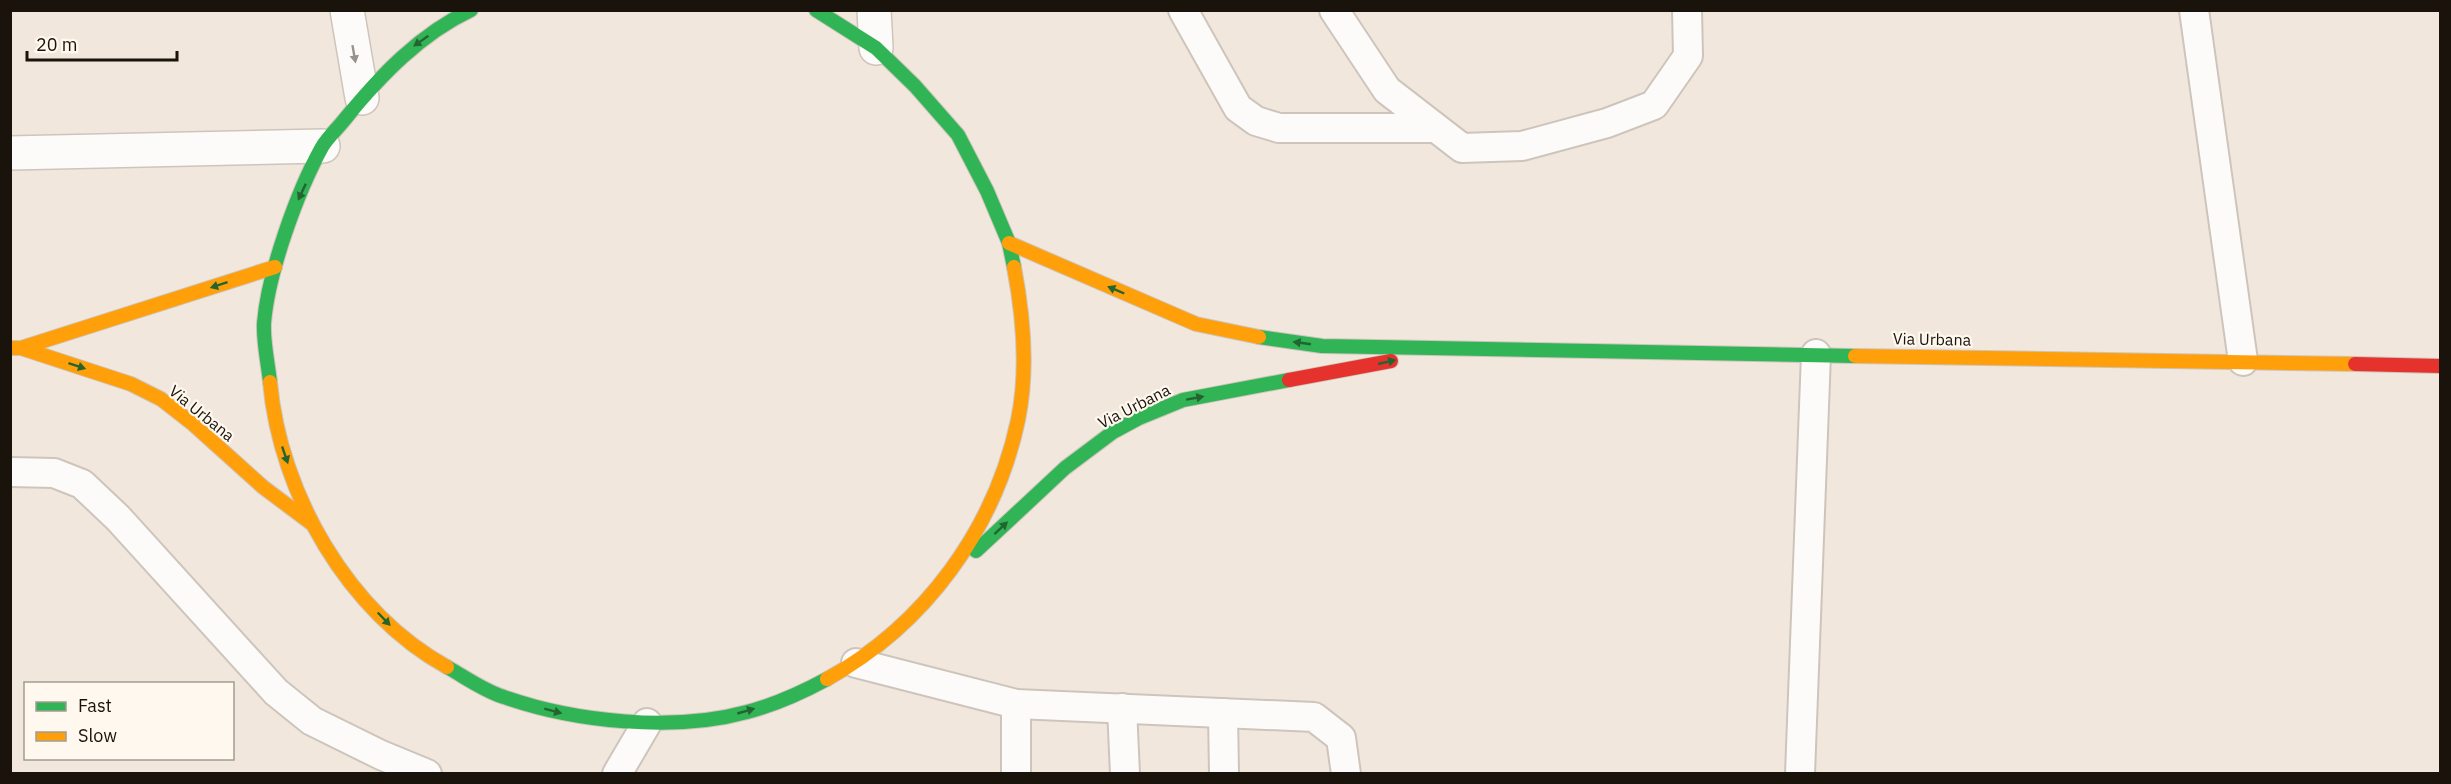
<svg xmlns="http://www.w3.org/2000/svg" width="2451" height="784" font-family="'IBM Plex Sans',sans-serif">
	<style>
		.lines { fill: none; stroke-linecap: round; stroke-linejoin: round }
		.lane-casing { stroke: #cdc5bc; stroke-width: 32 }
		.street-casing { stroke: #cdc5bc; stroke-width: 36 }
		.fast-casing { stroke: #cdc5bc; stroke-width: 16 }
		.slow-casing { stroke: #cdc5bc; stroke-width: 16 }
		.jam-casing { stroke: #cdc5bc; stroke-width: 16 }
		.lane { stroke: #fdfbfa; stroke-width: 28 }
		.street { stroke: #fdfbfa; stroke-width: 33 }
		.fast { stroke: #30b455; stroke-width: 14 }
		.slow { stroke: #ff9f0a; stroke-width: 14 }
		.jam { stroke: #e5322d; stroke-width: 14 }
		.oneway { fill: #246430 }
		.oneway2 { fill: #96938e }
		.labels { text-anchor: middle; dominant-baseline: central; stroke-width: 4.5; stroke-linejoin: round; paint-order: stroke }
		.street-label { font-size: 16px; fill: #19130b; stroke: #fff8ef }
	</style>
	<rect width="100%" height="100%" fill="#f2e7dc"/>
	<g class="lines">
		<defs>
			<g id="lane">
				<path d="M1183,10L1238,108L1256,121L1279,128H1435"/>
				<path d="M1334,10L1387,90L1462,148L1522,146L1607,123L1654,105L1688,56L1687,10"/>
				<path d="M2194,10L2243,361"/>
				<path d="M10,472L54,473L82,484L118,518L276,692L312,721L381,755L427,774"/>
				<path d="M856,663L1016,704L1314,717L1341,738L1346,774"/>
				<path d="M1122,708L1125,774"/>
				<path d="M1223,713L1224,774"/>
				<path d="M617,774L647,723"/>
				<path d="M1016,774V704"/>
				<path d="M1800,774L1816,354"/>
			</g>
			<g id="street">
				<path d="M347,10L362,98"/>
				<path d="M874,10L876,48"/>
				<path d="M10,153L323,146"/>
			</g>
			<g id="fast">
				<path d="M816,10L876,48L915,86L958,135L987,191L1009,243L1014,267"/>
				<path d="M1259,337L1322,346L1855,356"/>
				<path d="M270,382C268,363 263,342 264,323C268,273 297,192 322,147C328,137 338,128 345,119C380,76 420,34 471,10"/>
				<path d="M976,551L1065,468L1113,432L1139,418L1183,400L1289,380"/>
				<path d="M447,667C465,677 484,691 504,697C575,722 674,732 747,712C774,705 803,692 827,679"/>
			</g>
			<g id="slow">
				<path d="M1009,243L1196,324L1259,337"/>
				<path d="M10,348H21L131,384L161,399L193,424L263,487L311,523"/>
				<path d="M21,348L275,267"/>
				<path d="M1855,356L2355,364"/>
				<path d="M270,382C280,494 348,612 447,667"/>
				<path d="M827,679C925,625 995,529 1018,420C1028,372 1023,314 1014,267"/>
			</g>
			<g id="jam">
				<path d="M2355,364L2440,366"/>
				<path d="M1289,380L1391,361"/>
			</g>
		</defs>
		<use href="#lane" class="lane-casing"/>
		<use href="#street" class="street-casing"/>
		<use href="#fast" class="fast-casing"/>
		<use href="#slow" class="slow-casing"/>
		<use href="#jam" class="jam-casing"/>
		<use href="#lane" class="lane"/>
		<use href="#street" class="street"/>
		<use href="#fast" class="fast"/>
		<use href="#slow" class="slow"/>
		<use href="#jam" class="jam"/>
	</g>
	<defs><path id="oneway-solid" d="M-6-.8H1V-3.2L6.5 0L1 3.2V.8H-6Z" transform="scale(1.5)"/></defs>
	<g class="oneway">
		<use href="#oneway-solid" transform="translate(421 41) rotate(145)"/>
		<use href="#oneway-solid" transform="translate(302 192) rotate(115)"/>
		<use href="#oneway-solid" transform="translate(219 285) rotate(162)"/>
		<use href="#oneway-solid" transform="translate(1116 290) rotate(-157)"/>
		<use href="#oneway-solid" transform="translate(1302 343) rotate(-172)"/>
		<use href="#oneway-solid" transform="translate(1387 362) rotate(-13)"/>
		<use href="#oneway-solid" transform="translate(77 366) rotate(18)"/>
		<use href="#oneway-solid" transform="translate(1195 398) rotate(-10)"/>
		<use href="#oneway-solid" transform="translate(285 455) rotate(71)"/>
		<use href="#oneway-solid" transform="translate(1001 528) rotate(-43)"/>
		<use href="#oneway-solid" transform="translate(384 619) rotate(46)"/>
		<use href="#oneway-solid" transform="translate(553 711) rotate(15)"/>
		<use href="#oneway-solid" transform="translate(746 711) rotate(-16)"/>
	</g>
	<use class="oneway2" href="#oneway-solid" transform="translate(354 54) rotate(80)"/>
	<g class="labels">
		<g class="street-label">
			<text transform="translate(1932 339) rotate(1)">Via Urbana</text>
			<text transform="translate(1134 406) rotate(-27)">Via Urbana</text>
			<text transform="translate(202 413) rotate(39)">Via Urbana</text>
		</g>
	</g>
	<rect width="2451" height="784" fill="none" stroke="#19130b" stroke-width="24"/>
	<rect x="24" y="682" width="210" height="78" fill="#fff8ef" stroke="#a39c94" stroke-width="1.5"/>
	<rect x="36" y="702" width="30" height="9" fill="#30b455" stroke="#a39c94" stroke-width="1.5"/>
	<text x="78" y="712" font-size="18" fill="#19130b">Fast</text>
	<rect x="36" y="732" width="30" height="9" fill="#ff9f0a" stroke="#a39c94" stroke-width="1.5"/>
	<text x="78" y="742" font-size="18" fill="#19130b">Slow</text>
	<path d="M27 51v9h150v-9" fill="none" stroke="#19130b" stroke-width="3"/>
	<text x="36" y="51" font-size="18" fill="#19130b" stroke="#fff8ef" stroke-width="4.5" paint-order="stroke">20 m</text>
</svg>
